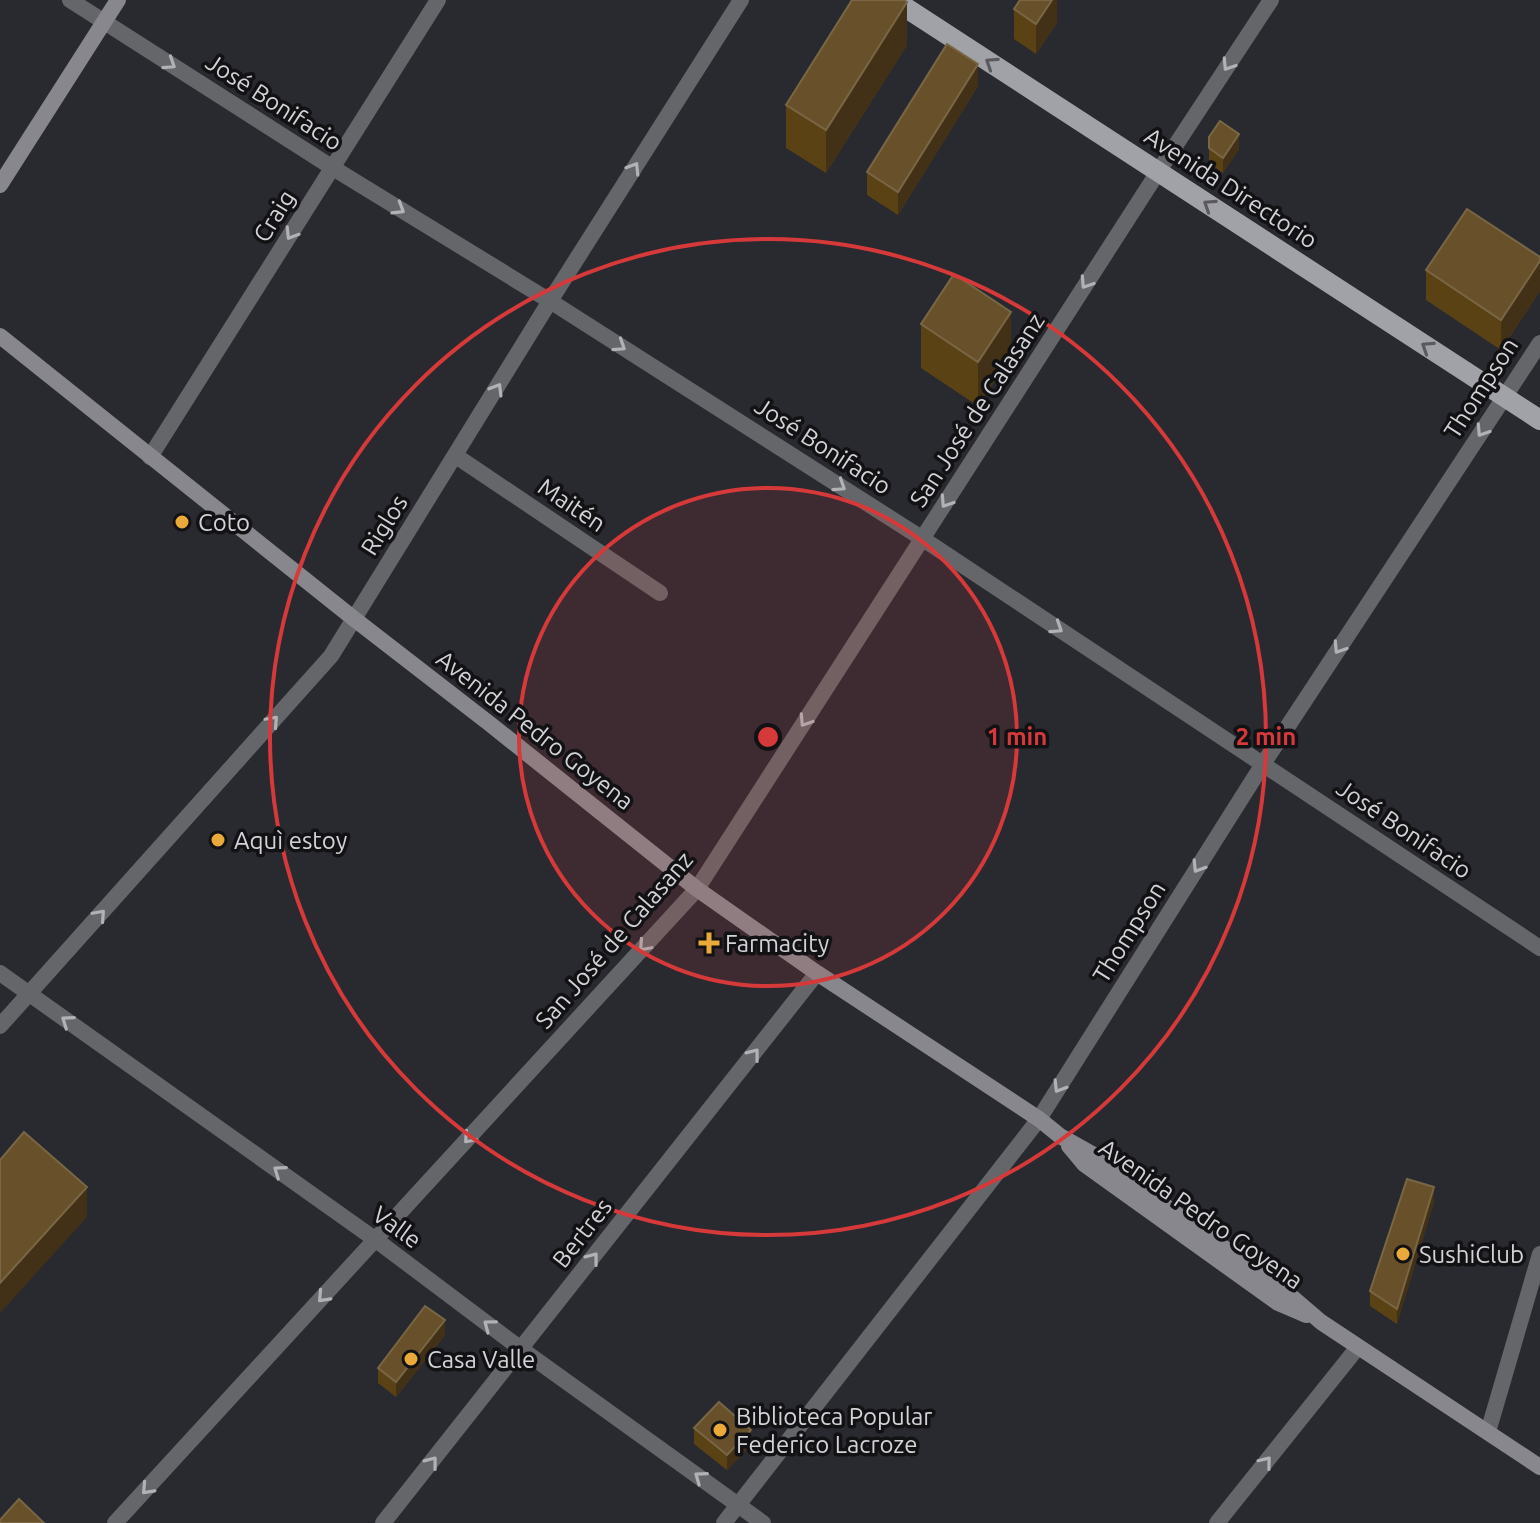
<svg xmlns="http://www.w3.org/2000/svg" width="1540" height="1523" font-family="Ubuntu,sans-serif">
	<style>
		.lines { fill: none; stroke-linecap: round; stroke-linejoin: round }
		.minor { stroke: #656669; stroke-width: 16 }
		.tertiary { stroke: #656669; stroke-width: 16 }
		.secondary { stroke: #87878d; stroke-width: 16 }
		.primary { stroke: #a1a1a8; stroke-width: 20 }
		.wall { fill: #5b4215 }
		.shaded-wall { fill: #423117 }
		.building { fill: #68512a; stroke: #786645; stroke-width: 2 }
		.oneway { stroke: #5a5a5e }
		.oneway2 { stroke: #b1b2b6 }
		.ring { fill: none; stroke: #d6393a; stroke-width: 4 }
		.poi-dot { fill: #eaaa39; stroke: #121215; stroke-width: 3 }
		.labels { text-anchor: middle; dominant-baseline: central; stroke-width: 7; stroke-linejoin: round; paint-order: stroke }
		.street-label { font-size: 24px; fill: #d2d2d7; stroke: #121215 }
		.poi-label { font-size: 24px; fill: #d2d2d7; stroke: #121215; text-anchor: start }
		.centre { fill: #d6393a; stroke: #121215; stroke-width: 4 }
		.ring-label { font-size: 24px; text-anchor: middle; font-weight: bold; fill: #d6393a; stroke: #121215; stroke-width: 7; stroke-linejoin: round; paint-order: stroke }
	</style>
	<rect width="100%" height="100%" fill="#292930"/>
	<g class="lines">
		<g class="minor">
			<path d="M70,0L333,168L550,301L923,539L1540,948"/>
			<path d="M456,456L660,593"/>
			<path d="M150,457L438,0"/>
			<path d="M0,973L376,1240L521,1349L763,1523"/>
			<path d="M0,1026L331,656L550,301L741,0"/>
			<path d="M115,1523L697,889L1158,172L1271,0"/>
			<path d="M383,1523L817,973"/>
			<path d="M724,1523L1039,1119L1263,764L1540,343"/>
		</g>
		<g class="tertiary">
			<path d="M1488,1432L1540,1254"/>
			<path d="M1217,1523L1358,1347"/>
		</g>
		<g class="secondary">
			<path d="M0,185L118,0"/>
			<path d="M0,336L353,618L490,724L697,889L817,973L1039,1119L1060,1136L1092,1154L1286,1292L1321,1322L1540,1467"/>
			<path d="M1069,1146L1084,1164L1278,1303L1306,1315"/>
		</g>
		<path class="primary" d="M894,0L1540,420"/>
	</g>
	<g class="wall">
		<path d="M1057,0V23L1036,54L1014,39V9Z"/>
		<path d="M907,45L826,173L786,148V105Z"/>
		<path d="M978,86L898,215L867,195V172Z"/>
		<path d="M1209,137L1239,149L1223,173L1209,163Z"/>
		<path d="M1540,257V291L1501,350L1426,300V270Z"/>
		<path d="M921,324L1011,356L978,406L921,368Z"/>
		<path d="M1434,1202L1397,1324L1370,1306V1291Z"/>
		<path d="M445,1335L396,1397L378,1383V1368Z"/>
		<path d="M694,1428L751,1445L727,1470L694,1444Z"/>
	</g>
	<g class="shaded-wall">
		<path d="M1052,0H1057V23L1036,54V24Z"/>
		<path d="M907,2V45L826,173V130Z"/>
		<path d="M978,64V86L898,215V192Z"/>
		<path d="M1239,134V149L1223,173V158Z"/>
		<path d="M1540,261V291L1501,350V320Z"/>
		<path d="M1011,312V356L978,406V362Z"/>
		<path d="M87,1187V1217L0,1313V1283Z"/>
		<path d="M1434,1187V1202L1397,1324V1309Z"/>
		<path d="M445,1320V1335L396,1397V1382Z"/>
		<path d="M751,1430V1445L727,1470V1455Z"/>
	</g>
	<g class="building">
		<path d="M852,0H904L907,2L826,130L786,105Z"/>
		<path d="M1020,0H1052L1036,24L1014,9Z"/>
		<path d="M947,44L978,64L898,192L867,172Z"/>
		<path d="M1220,121L1239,134L1223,158L1209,148V137Z"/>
		<path d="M1467,209L1540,257V261L1501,320L1426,270Z"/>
		<path d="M954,274L1011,312L978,362L921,324Z"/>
		<path d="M24,1132L87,1187L0,1283V1160Z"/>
		<path d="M1407,1179L1434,1187L1397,1309L1370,1291Z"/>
		<path d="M425,1306L445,1320L396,1382L378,1368Z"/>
		<path d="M719,1402L751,1430L727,1455L694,1428Z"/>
		<path d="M19,1499L44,1523H0V1520Z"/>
	</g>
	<defs><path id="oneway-chevron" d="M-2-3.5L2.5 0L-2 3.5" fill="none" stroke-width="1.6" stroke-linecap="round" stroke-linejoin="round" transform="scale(2)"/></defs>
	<g class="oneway">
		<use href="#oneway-chevron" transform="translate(991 63) rotate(-147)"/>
		<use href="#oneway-chevron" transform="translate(1209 205) rotate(-147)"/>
		<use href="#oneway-chevron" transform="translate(1427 347) rotate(-147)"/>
	</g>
	<g class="oneway2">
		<use href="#oneway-chevron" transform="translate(170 64) rotate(33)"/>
		<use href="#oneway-chevron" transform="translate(1228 65) rotate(123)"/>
		<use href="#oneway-chevron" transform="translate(634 168) rotate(-58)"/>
		<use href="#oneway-chevron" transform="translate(399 209) rotate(31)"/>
		<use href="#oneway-chevron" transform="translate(291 234) rotate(122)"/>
		<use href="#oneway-chevron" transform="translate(1086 283) rotate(123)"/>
		<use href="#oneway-chevron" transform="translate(620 346) rotate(33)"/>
		<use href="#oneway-chevron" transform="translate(497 389) rotate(-59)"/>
		<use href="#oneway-chevron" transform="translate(1482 431) rotate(123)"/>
		<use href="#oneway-chevron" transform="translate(840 486) rotate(33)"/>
		<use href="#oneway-chevron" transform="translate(946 502) rotate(123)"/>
		<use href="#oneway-chevron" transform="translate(1057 628) rotate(33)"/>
		<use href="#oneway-chevron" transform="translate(1339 648) rotate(123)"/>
		<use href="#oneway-chevron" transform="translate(273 721) rotate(-48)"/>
		<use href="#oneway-chevron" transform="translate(805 721) rotate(123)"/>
		<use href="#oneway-chevron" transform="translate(1198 867) rotate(122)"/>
		<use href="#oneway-chevron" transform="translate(100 915) rotate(-48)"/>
		<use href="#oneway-chevron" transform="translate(644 946) rotate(132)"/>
		<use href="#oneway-chevron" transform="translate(67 1021) rotate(-145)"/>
		<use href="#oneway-chevron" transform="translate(754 1054) rotate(-52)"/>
		<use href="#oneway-chevron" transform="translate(1059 1087) rotate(122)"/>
		<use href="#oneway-chevron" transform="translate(469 1138) rotate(132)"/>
		<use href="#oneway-chevron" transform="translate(279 1171) rotate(-145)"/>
		<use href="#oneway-chevron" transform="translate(593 1258) rotate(-52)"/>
		<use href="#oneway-chevron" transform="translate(323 1297) rotate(133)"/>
		<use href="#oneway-chevron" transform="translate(489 1325) rotate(-143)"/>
		<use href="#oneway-chevron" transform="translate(432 1462) rotate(-52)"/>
		<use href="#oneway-chevron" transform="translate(1266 1462) rotate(-51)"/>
		<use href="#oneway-chevron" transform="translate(700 1477) rotate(-144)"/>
		<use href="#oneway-chevron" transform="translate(147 1489) rotate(133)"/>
	</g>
	<circle cx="768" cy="737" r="249" fill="#d6393a" fill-opacity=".12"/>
	<g class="ring">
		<circle cx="768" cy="737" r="249"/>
		<circle cx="768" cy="737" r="498"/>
	</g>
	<g class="poi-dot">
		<circle cx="182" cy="522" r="8"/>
		<circle cx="218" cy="840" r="8"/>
		<path d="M705 931h8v8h8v8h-8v8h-8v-8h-8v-8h8z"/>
		<circle cx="1403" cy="1254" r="8"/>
		<circle cx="411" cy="1359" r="8"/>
		<circle cx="720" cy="1430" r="8"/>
	</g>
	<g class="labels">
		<g class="street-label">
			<text transform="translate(274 102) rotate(33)">José Bonifacio</text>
			<text transform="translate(1231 188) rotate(33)">Avenida Directorio</text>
			<text transform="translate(274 216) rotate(-58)">Craig</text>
			<text transform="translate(1481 388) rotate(-57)">Thompson</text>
			<text transform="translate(977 410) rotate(-57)">San José de Calasanz</text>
			<text transform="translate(823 446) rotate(33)">José Bonifacio</text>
			<text transform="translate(572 505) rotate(34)">Maitén</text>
			<text transform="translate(384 525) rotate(-58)">Riglos</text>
			<text transform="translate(535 730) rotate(38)">Avenida Pedro Goyena</text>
			<text transform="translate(1404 829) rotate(34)">José Bonifacio</text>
			<text transform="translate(1129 932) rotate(-58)">Thompson</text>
			<text transform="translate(614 940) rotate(-49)">San José de Calasanz</text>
			<text transform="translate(1201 1214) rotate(35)">Avenida Pedro Goyena</text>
			<text transform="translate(397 1227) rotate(36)">Valle</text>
			<text transform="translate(582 1233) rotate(-52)">Bertres</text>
		</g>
		<g class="poi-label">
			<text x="198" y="522">Coto</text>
			<text x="234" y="840">Aquì estoy</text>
			<text x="725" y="943">Farmacity</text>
			<text x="1419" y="1254">SushiClub</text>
			<text x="427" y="1359">Casa Valle</text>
			<text x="736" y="1416">Biblioteca Popular<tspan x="736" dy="28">Federico Lacroze</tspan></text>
		</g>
	</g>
	<circle cx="768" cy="737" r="12" class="centre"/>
	<g class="ring-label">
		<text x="1017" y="745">1 min</text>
		<text x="1266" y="745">2 min</text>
	</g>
</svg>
